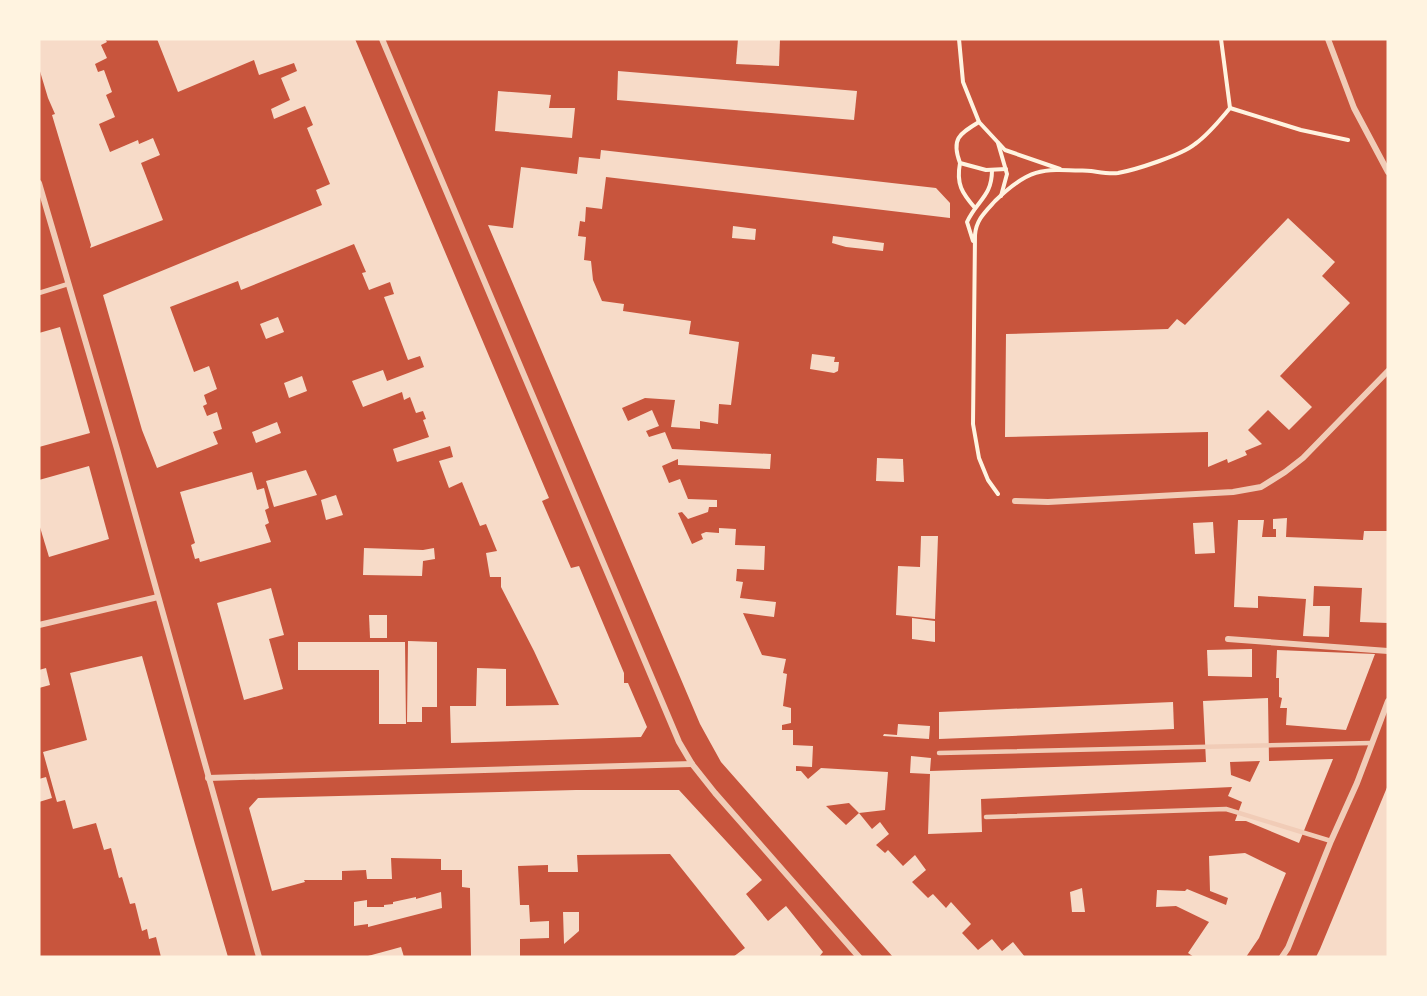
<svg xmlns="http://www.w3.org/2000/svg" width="1427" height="996" font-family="'Varela Round',sans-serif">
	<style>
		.building { fill: #f7dbc8; fill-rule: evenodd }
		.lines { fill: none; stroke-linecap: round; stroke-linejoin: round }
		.path { stroke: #fff3e0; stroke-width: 4 }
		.service { stroke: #f1ccb7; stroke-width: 4.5 }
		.minor { stroke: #f1ccb7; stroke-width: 6 }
	</style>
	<rect width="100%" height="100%" fill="#c8553d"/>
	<g class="building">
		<path d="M39,39H105L107,42L101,45L107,58L95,64L98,72L104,70L112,92L106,95L115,117L99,124L110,152L138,140L139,144L153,138L160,155L141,163L163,220L90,248L91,245L52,115L55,114L48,98L39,68Z"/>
		<path d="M157,39H355L549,498L542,501L571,568L579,566L624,673V683H628L647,727L641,737L451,743L450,706H476L477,668L506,669V706L559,705L534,651L501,587V577H490L486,553L497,551L486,524L480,526L462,482L449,488L439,461L453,457L450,446L397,462L393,449L429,437L423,420L426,419L423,411L416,413L410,397L404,400L402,392L363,407L352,381L383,370L387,381L424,367L420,356L408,360L384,297L394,294L390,282L369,290L362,273L366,272L354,244L241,290L238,281L170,307L194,372L209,366L217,389L204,395L207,404L203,406L207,416L217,412L222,429L213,432L218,444L157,468L142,430L103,295L322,205L316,190L330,184L307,128L313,125L305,106L274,119L271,109L290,100L281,78L297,71L294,63L259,75L254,60L178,92Z"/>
		<path d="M738,39H780L779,66L736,64Z"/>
		<path d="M618,71L857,91L854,120L617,100Z"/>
		<path d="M498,91L551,95L549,108H575L572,138L495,131Z"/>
		<path d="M601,150L936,188L950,203V218L606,177L602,209L586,207L585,222L580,221L578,236L586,237L584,260L591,261L593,280L602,301L624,304L623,311L691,321L689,334L739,342L731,405L719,404L718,424L700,421V429L671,427L675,400L645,398L622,408L628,421L652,410L659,426L646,431L649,437L665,432L672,449L771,454L770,469L678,465V459L662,466L669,483L680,479L688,499L717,500V507H709L708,512L688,519L682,512L678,513L692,544L703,539L701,534L706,532L719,533V528L736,529L735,545L765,546L764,570L737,569L736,581L743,582L740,598L776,602L774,617L743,613L762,655L786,659L783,673L787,674L783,706L791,708V723L782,725V730H793V745L813,746L812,767L796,766V771H801L808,779L821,768L888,772L885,810L859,813L872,829L880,822L889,834L876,845L885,853L888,850L903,866L915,855L926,870L912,882L928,898L933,894L946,908L951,902L971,924L962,933L978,950L992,939L1002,951L1013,942L1025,957H893L721,762L700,724L488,225L513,228L521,167L577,174L579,157L600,159ZM849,803L859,813L846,825L826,806Z"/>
		<path d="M1288,218L1335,262L1322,276L1350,303L1280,376L1312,407L1289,430L1268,410L1248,430L1262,444L1245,451L1247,455L1228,463L1227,459L1208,467V432L1005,437L1006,334L1168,329L1177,319L1185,325Z"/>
		<path d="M733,226L756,229L755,240L732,238Z"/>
		<path d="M833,236L884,243L883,251L846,247L832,243Z"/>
		<path d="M278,317L284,332L266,339L260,324Z"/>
		<path d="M60,327L90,433L39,447V333Z"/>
		<path d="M812,354L835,357L834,362H839L838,371L834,373L810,369Z"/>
		<path d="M302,376L307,391L289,398L284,383Z"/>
		<path d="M277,422L281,433L256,443L252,432Z"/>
		<path d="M877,458L903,459L904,482L876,481Z"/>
		<path d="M89,466L109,539L49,557L39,524V480Z"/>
		<path d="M306,470L317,495L274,507L266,481Z"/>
		<path d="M252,472L257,490L264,488L269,508L265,510L269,523L265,525L271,542L200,562L199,558L195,559L191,545L195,543L180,492Z"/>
		<path d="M336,495L343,515L326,520L321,500Z"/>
		<path d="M1287,518L1286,537L1363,540L1364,531H1388V623L1360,622L1362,588L1314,586L1313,606H1330L1329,637L1303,636L1306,599L1258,596V608L1234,607L1238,520H1264L1262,537H1276V529H1273V519Z"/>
		<path d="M1213,522L1215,553L1195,554L1193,523Z"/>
		<path d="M921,536H938L935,619L896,615L898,566L920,567Z"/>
		<path d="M364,548L423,550L434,548L435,559L423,561L422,576L363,575Z"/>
		<path d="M271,588L284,635L269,639L283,689L244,700L217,603Z"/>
		<path d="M369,615H387V638H370Z"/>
		<path d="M912,618L935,621V642L912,639Z"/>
		<path d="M408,641L437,642V707H422V722H407Z"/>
		<path d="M298,642H405L406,724H379V670H298Z"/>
		<path d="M1252,649V677L1208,676L1207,650Z"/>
		<path d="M1277,650L1375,654L1346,730L1286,725L1287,708H1280L1282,698L1279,697V678H1276Z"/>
		<path d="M142,656L195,844L228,957H161L156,937L149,939L147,929L142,931L135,903L130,904L122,877L119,878L111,848L104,850L96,823L73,829L65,800L57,802L43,752L87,740L70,673Z"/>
		<path d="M46,668L50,685L39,688V670Z"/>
		<path d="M1268,698L1269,761L1333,759L1299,843L1246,821H1235L1242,802L1228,796L1232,787L981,799L982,832L928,834L930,774L910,773L911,756L931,758L930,771L1206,762L1203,701ZM1260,761L1250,782L1231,775L1230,762Z"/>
		<path d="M1173,702L1174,729L939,739V712Z"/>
		<path d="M898,724L930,726L929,739L883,736L884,734L897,735Z"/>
		<path d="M46,777L52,798L39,802V779Z"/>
		<path d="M1388,785V957H1316L1320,949Z"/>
		<path d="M576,790H679L762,880L746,894L768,921L786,906L823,952L819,957H733L745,948L670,854L577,855L578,872H548V865L518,866L520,905H529L530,922L549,921V938L520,939V957H471L470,888L462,887V870H441V859L391,858L392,879H367L366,870L342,871V880H304L305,882L272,891L249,808L258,798Z"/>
		<path d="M1245,853L1286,873L1259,938L1246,957H1194L1188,953L1209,922L1176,906L1156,907L1157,890L1185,891L1187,889L1226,905L1228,898L1210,891L1209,856Z"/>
		<path d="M1082,888L1085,912H1072L1070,892Z"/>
		<path d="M441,892L442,908L368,927V924L354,926V902L367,900V907H384V905L393,904V902L416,897V899Z"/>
		<path d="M563,912H579V931L564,944Z"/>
		<path d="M401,947L404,957H368V956Z"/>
	</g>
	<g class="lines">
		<g class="path">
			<path d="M959,39L963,82L979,122L1005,150L1060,169"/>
			<path d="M1221,39L1230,108"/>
			<path d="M979,122C959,134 951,139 960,163L986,170L1006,169"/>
			<path d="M998,143L1007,174L1001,196"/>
			<path d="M960,163C956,184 962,193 975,208"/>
			<path d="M973,241L967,222C977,200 992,197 992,170"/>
			<path d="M998,494L988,480L979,458L973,424L975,235C976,220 985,212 995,201C1031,166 1043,169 1091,171C1099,172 1109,174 1118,173C1135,170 1182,155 1195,144C1209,134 1219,121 1230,108L1301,130L1348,140"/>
		</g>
		<g class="service">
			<path d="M39,293L68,284"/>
			<path d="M939,753L1371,743"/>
			<path d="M986,817L1226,809L1331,841"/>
		</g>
		<g class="minor">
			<path d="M382,39L679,742L692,764L715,793L859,957"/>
			<path d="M1328,39L1354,108L1388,172"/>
			<path d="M39,183L117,449L259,957"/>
			<path d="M1015,501L1048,502L1233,492L1261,487L1285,472L1303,458L1388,371"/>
			<path d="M39,625L158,597"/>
			<path d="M1228,639L1388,651"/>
			<path d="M208,778L692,764"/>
			<path d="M1282,957L1288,948L1331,841L1357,783L1388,701"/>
		</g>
	</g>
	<rect width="1427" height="996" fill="none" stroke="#fff3e0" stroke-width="81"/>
</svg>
